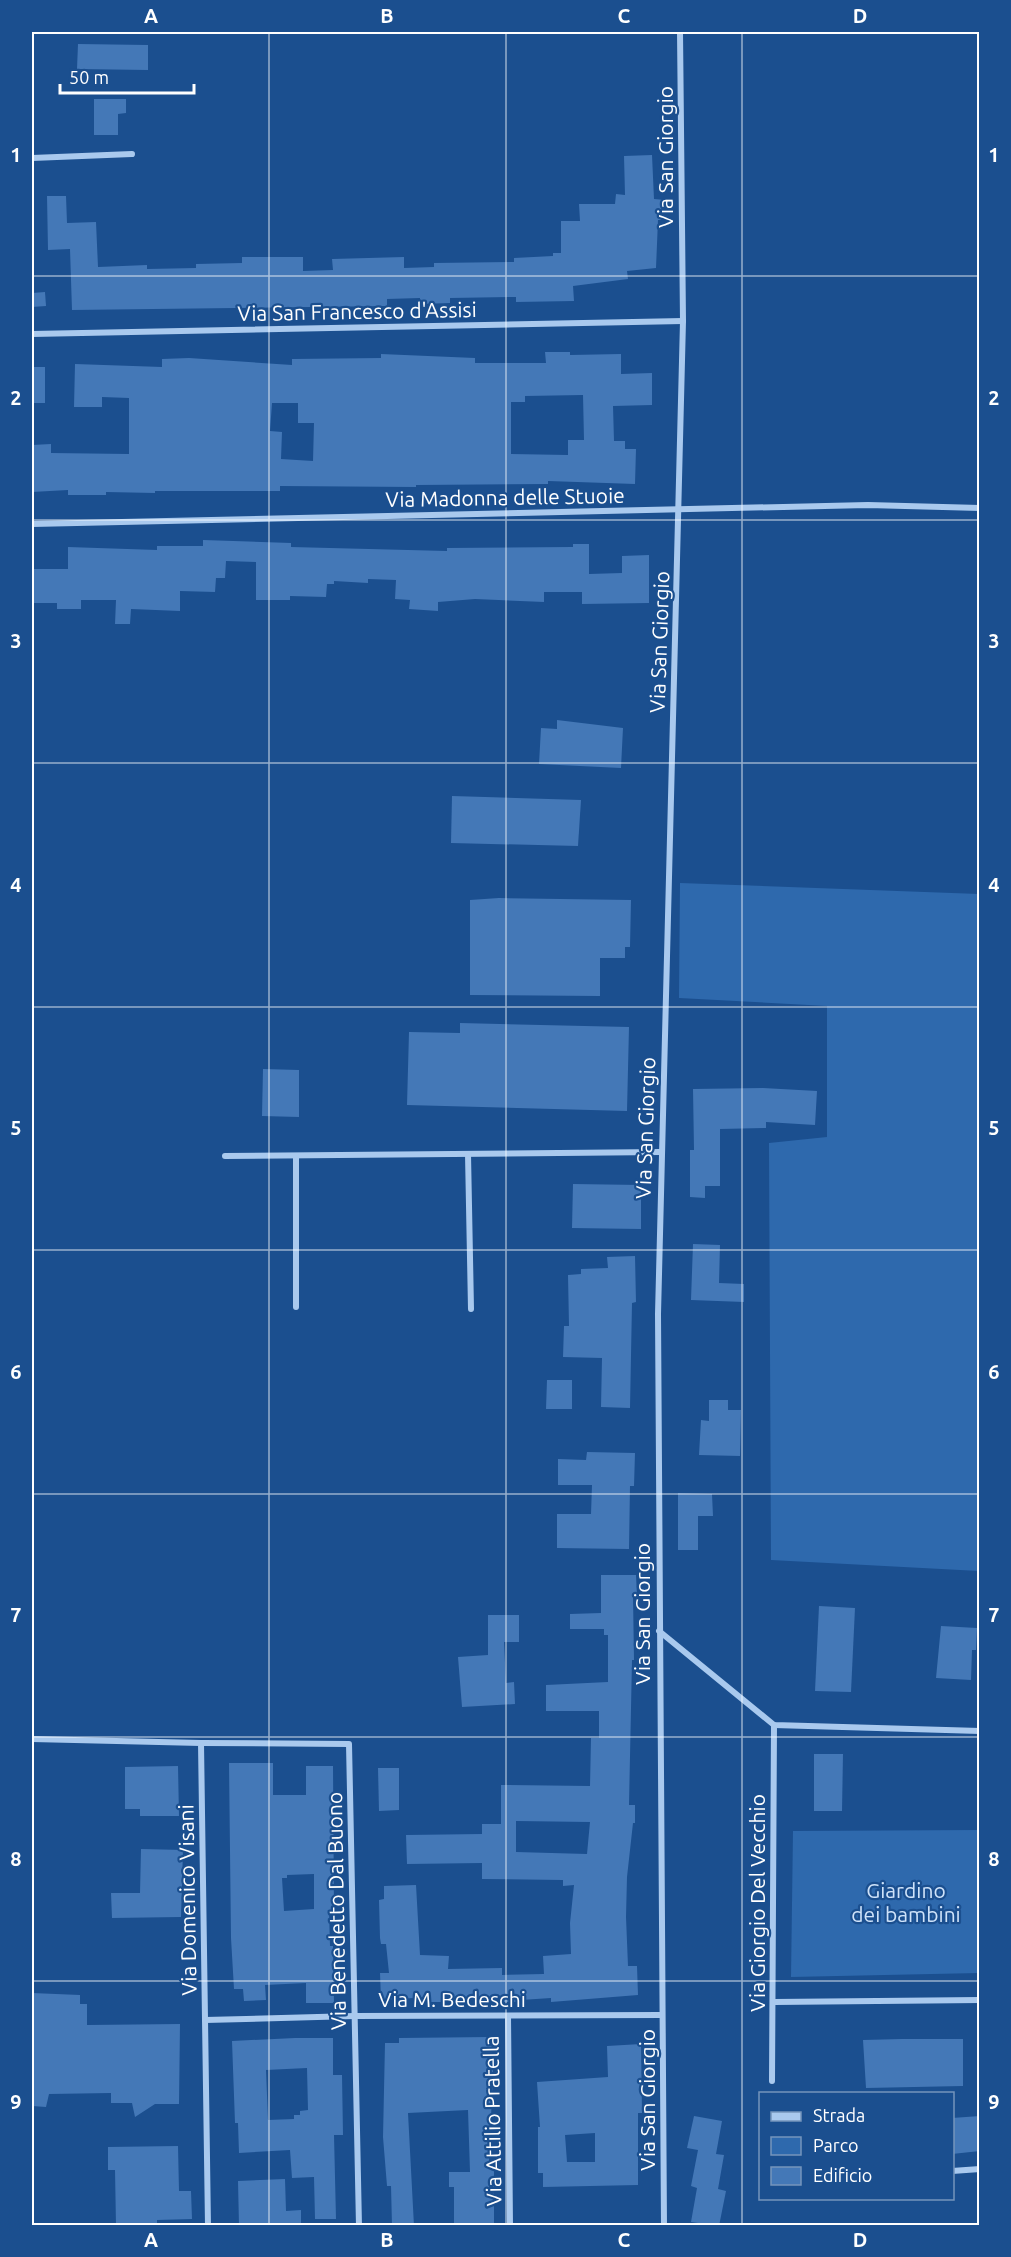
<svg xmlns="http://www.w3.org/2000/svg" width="1011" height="2257" font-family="Ubuntu,sans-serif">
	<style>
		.green { fill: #2e69ad }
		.building { fill: #4478b7; fill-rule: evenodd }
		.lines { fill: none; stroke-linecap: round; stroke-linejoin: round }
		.street { stroke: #a9c9ee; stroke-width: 6 }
		.grid { fill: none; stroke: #fff; stroke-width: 1.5; stroke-opacity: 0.55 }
		.labels { text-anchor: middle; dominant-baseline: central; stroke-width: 4.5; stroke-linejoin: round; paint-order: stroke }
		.street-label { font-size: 21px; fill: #fff; stroke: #1b4f8f }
		.park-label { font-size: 21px; fill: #cfe3fa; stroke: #1b4f8f }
		.neatline { fill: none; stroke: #fff; stroke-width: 2 }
		.grid-label { font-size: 20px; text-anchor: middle; font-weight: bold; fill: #fff }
	</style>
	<rect width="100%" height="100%" fill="#1b4f8f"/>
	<g class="green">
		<path d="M680,883L979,894V1571L771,1560L769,1143L827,1137V1006L679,998Z"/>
		<path d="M979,1830V1973L791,1977L793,1831Z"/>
	</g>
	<g class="building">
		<path d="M78,44L148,45V70L77,69Z"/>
		<path d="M94,99H126V113L118,114V135H94Z"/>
		<path d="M652,155L654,199L665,200L662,220H658L656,268L627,271L628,279L573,286L574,301L516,302V297L450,298V303L420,304V298L387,299V306L72,310L70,249L48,250L47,196H66L67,223L96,222L98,267L147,265V269L196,268V264L242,263V257H303V271L333,270L332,259L404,257V268L434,267V263L514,262V258L553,256V253H561V221H580L579,204H615L616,194L625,195L624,156Z"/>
		<path d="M45,292L46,306L32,307V293Z"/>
		<path d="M545,352H570V355L621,354V374L652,373V405L613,406L614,441H625V449H636L635,484L548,481V484L416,485V487L280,486V491H155V493L106,492V495H68V490L32,492V445L51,444V453L129,454V398L102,397V407H74L75,364L162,367V359L189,358L292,365V359L381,358V354L475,358V363H546ZM583,395L584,440H568V455L511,454V402H525V396ZM272,403H298V423H314L313,461L281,459L282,432L270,431Z"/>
		<rect x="32" y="367" width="13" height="36"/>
		<path d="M203,540L291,543V547L447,551V548L573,547V544H589V574L622,573V556L649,555V603L582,604V592H544V602L475,599L438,602V611L409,609L410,600L395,599L396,580L368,579V583L334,581V584H327L326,597L290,596V600H256V562L226,561L225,578H216L215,592L180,591V611L131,609L130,624H115L116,600H81V609H57V603H32V569H68V547L157,550V546H203Z"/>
		<path d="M557,720L623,728L621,768L539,764L541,728L557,729Z"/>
		<path d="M452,796L581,800L578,846L451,843Z"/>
		<path d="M499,898L631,900L630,947H625V958H600V996L470,995V900Z"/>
		<path d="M460,1023L629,1027L627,1111L407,1105L409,1032L460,1033Z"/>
		<path d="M263,1069L299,1070V1117L262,1116Z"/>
		<path d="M763,1088L817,1091L815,1125L766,1122V1128L720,1129V1186H705V1198L690,1197V1150H694L693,1089Z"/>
		<path d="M573,1184L641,1185V1229L572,1228Z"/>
		<path d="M693,1244L720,1245L719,1283L744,1284V1302L691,1300Z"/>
		<path d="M635,1256L636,1302L632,1303L630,1408L601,1407L602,1358L563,1357L564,1326H569L568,1275L581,1274V1269L608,1268L607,1257Z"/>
		<path d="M547,1380H572V1409H546Z"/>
		<path d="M709,1400H728V1410H741L740,1456L699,1455L701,1420L709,1421Z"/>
		<path d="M587,1452L635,1453L634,1486H630L629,1549L557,1548V1514H591L592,1485H558V1459L586,1460Z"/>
		<path d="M678,1493L712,1494L713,1516H698V1550H678Z"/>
		<path d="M601,1575H636L637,1596H633L634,1660H632L629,1805H635V1823H633L627,1877L626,1917L628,1966H637L638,1995L551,2002V1998L521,2000V2002H502V1999L452,2000V2002H430V1997L381,2000L380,1973H389L386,1944H381L380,1938L379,1900L384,1899V1886L416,1885L420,1955L449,1956L448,1969L502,1968V1975L544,1974L543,1956L571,1954L570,1923L574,1885L563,1886V1880L482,1879V1863L407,1864L406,1835L482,1834V1824H501V1785L590,1786L591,1738H599V1711H546V1685L608,1682V1635H604V1629H570V1614L601,1613ZM516,1821L590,1822L587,1854L516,1852Z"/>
		<path d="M819,1606L855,1608L851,1692L815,1691Z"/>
		<path d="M488,1615H519V1642H504L506,1683L514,1682L515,1704L462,1707L458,1657L488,1655Z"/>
		<path d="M941,1626L977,1628L976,1650H972L971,1680L936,1678Z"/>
		<path d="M814,1754H843L842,1811H814Z"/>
		<path d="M229,1763H273V1795H306V1766H333L334,1910H329L330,1946H333L334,2003H306V1983L265,1985L266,2000L244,2001L243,1989H234L231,1938ZM314,1874V1909L284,1911L282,1878H287V1875Z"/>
		<path d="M178,1766L179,1816H140V1809H125V1767Z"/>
		<path d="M378,1768H399V1810L379,1811Z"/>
		<path d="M141,1849L183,1850L181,1917L112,1918L111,1893H140Z"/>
		<path d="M32,1993L80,1995V2004H87V2025L180,2024L179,2104H155L135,2117L132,2103H111V2093L49,2094L46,2107L32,2106Z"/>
		<path d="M491,2037L493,2073L489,2162H494V2226H454V2187H449V2172H470L468,2110L408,2113L414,2226H392L391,2186H387L383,2137L385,2043H399V2038Z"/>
		<path d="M295,2038H333V2075H342L343,2135H334L336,2219H315L314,2177L292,2178L290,2150L239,2153L238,2123H235L232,2041ZM307,2068L308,2110L300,2111V2115H294V2119L268,2120L266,2070Z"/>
		<path d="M902,2039H963V2086L866,2088L863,2040Z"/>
		<path d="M641,2044L642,2113H638V2185L543,2187V2173H538V2127H540L537,2082L608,2077L607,2046ZM595,2133V2162H567L565,2135Z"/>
		<path d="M694,2116L722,2121L716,2154L724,2155L718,2189L726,2191L719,2226L691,2222L697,2188L691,2186L698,2150L687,2148Z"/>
		<path d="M980,2116V2151L952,2154V2118Z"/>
		<path d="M178,2146L179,2191H191L192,2219L157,2220V2226H116L115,2170H108V2147Z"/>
		<path d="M285,2179L286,2211L301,2210V2226H239L238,2181Z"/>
	</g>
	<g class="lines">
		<g class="street">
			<path d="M32,158L132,154"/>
			<path d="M32,334L683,321"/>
			<path d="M32,524L868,505L980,508"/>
			<path d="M468,1154L471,1309"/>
			<path d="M225,1156L661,1152"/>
			<path d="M296,1156V1307"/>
			<path d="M659,1631L774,1725L980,1731"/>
			<path d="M32,1739L201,1743L208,2226"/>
			<path d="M201,1743L349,1744L359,2226"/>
			<path d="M774,2002L980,2000"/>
			<path d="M508,2016L510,2226"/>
			<path d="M205,2020L354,2016L662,2015"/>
			<path d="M772,2081L774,1725"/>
			<path d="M952,2171L980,2169"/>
			<path d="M664,2226L658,1314L683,321L680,32"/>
		</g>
	</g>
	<path class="grid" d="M269,32V2226M506,32V2226M742,32V2226M32,276H980M32,520H980M32,763H980M32,1007H980M32,1250H980M32,1494H980M32,1737H980M32,1981H980"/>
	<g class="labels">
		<g class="street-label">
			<text transform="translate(665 157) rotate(-90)">Via San Giorgio</text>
			<text transform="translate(357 311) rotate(-1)">Via San Francesco d'Assisi</text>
			<text transform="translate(505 497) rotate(-1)">Via Madonna delle Stuoie</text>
			<text transform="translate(659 642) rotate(-88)">Via San Giorgio</text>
			<text transform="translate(645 1128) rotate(-88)">Via San Giorgio</text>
			<text transform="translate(642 1614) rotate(-90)">Via San Giorgio</text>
			<text transform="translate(187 1900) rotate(-91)">Via Domenico Visani</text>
			<text transform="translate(757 1903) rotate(-90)">Via Giorgio Del Vecchio</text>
			<text transform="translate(336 1911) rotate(-91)">Via Benedetto Dal Buono</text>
			<text x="452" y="1999">Via M. Bedeschi</text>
			<text transform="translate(647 2100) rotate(-90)">Via San Giorgio</text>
			<text transform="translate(492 2121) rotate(-91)">Via Attilio Pratella</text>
		</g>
		<g class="park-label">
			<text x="906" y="1890">Giardino<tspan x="906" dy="24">dei bambini</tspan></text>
		</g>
	</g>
	<rect width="1011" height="2257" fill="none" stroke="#1b4f8f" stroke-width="66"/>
	<rect x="759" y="2092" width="195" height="108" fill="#1b4f8f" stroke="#7695bc" stroke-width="1.5"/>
	<rect x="771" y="2112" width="30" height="9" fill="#a9c9ee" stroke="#7695bc" stroke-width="1.5"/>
	<text x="813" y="2122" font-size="18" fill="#ffffff">Strada</text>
	<rect x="771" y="2137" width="30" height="18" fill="#2e69ad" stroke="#7695bc" stroke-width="1.5"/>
	<text x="813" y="2152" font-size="18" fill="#ffffff">Parco</text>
	<rect x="771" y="2167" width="30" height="18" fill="#4478b7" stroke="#7695bc" stroke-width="1.5"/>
	<text x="813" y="2182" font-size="18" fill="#ffffff">Edificio</text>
	<path d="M60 84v9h134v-9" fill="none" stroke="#ffffff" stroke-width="3"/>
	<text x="69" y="84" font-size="18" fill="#ffffff" stroke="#1b4f8f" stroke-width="4.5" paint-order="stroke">50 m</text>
	<rect x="33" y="33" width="945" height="2191" class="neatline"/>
	<g class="grid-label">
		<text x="151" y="23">A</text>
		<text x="387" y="23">B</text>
		<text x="624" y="23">C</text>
		<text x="860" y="23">D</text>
		<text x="16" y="162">1</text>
		<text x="994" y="162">1</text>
		<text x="16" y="405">2</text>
		<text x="994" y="405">2</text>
		<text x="16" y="648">3</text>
		<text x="994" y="648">3</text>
		<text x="16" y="892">4</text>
		<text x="994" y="892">4</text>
		<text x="16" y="1135">5</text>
		<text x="994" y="1135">5</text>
		<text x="16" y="1379">6</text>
		<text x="994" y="1379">6</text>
		<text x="16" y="1622">7</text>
		<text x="994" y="1622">7</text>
		<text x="16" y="1866">8</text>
		<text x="994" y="1866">8</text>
		<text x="16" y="2109">9</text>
		<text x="994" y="2109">9</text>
		<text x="151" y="2247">A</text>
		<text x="387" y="2247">B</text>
		<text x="624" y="2247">C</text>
		<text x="860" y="2247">D</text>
	</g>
</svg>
